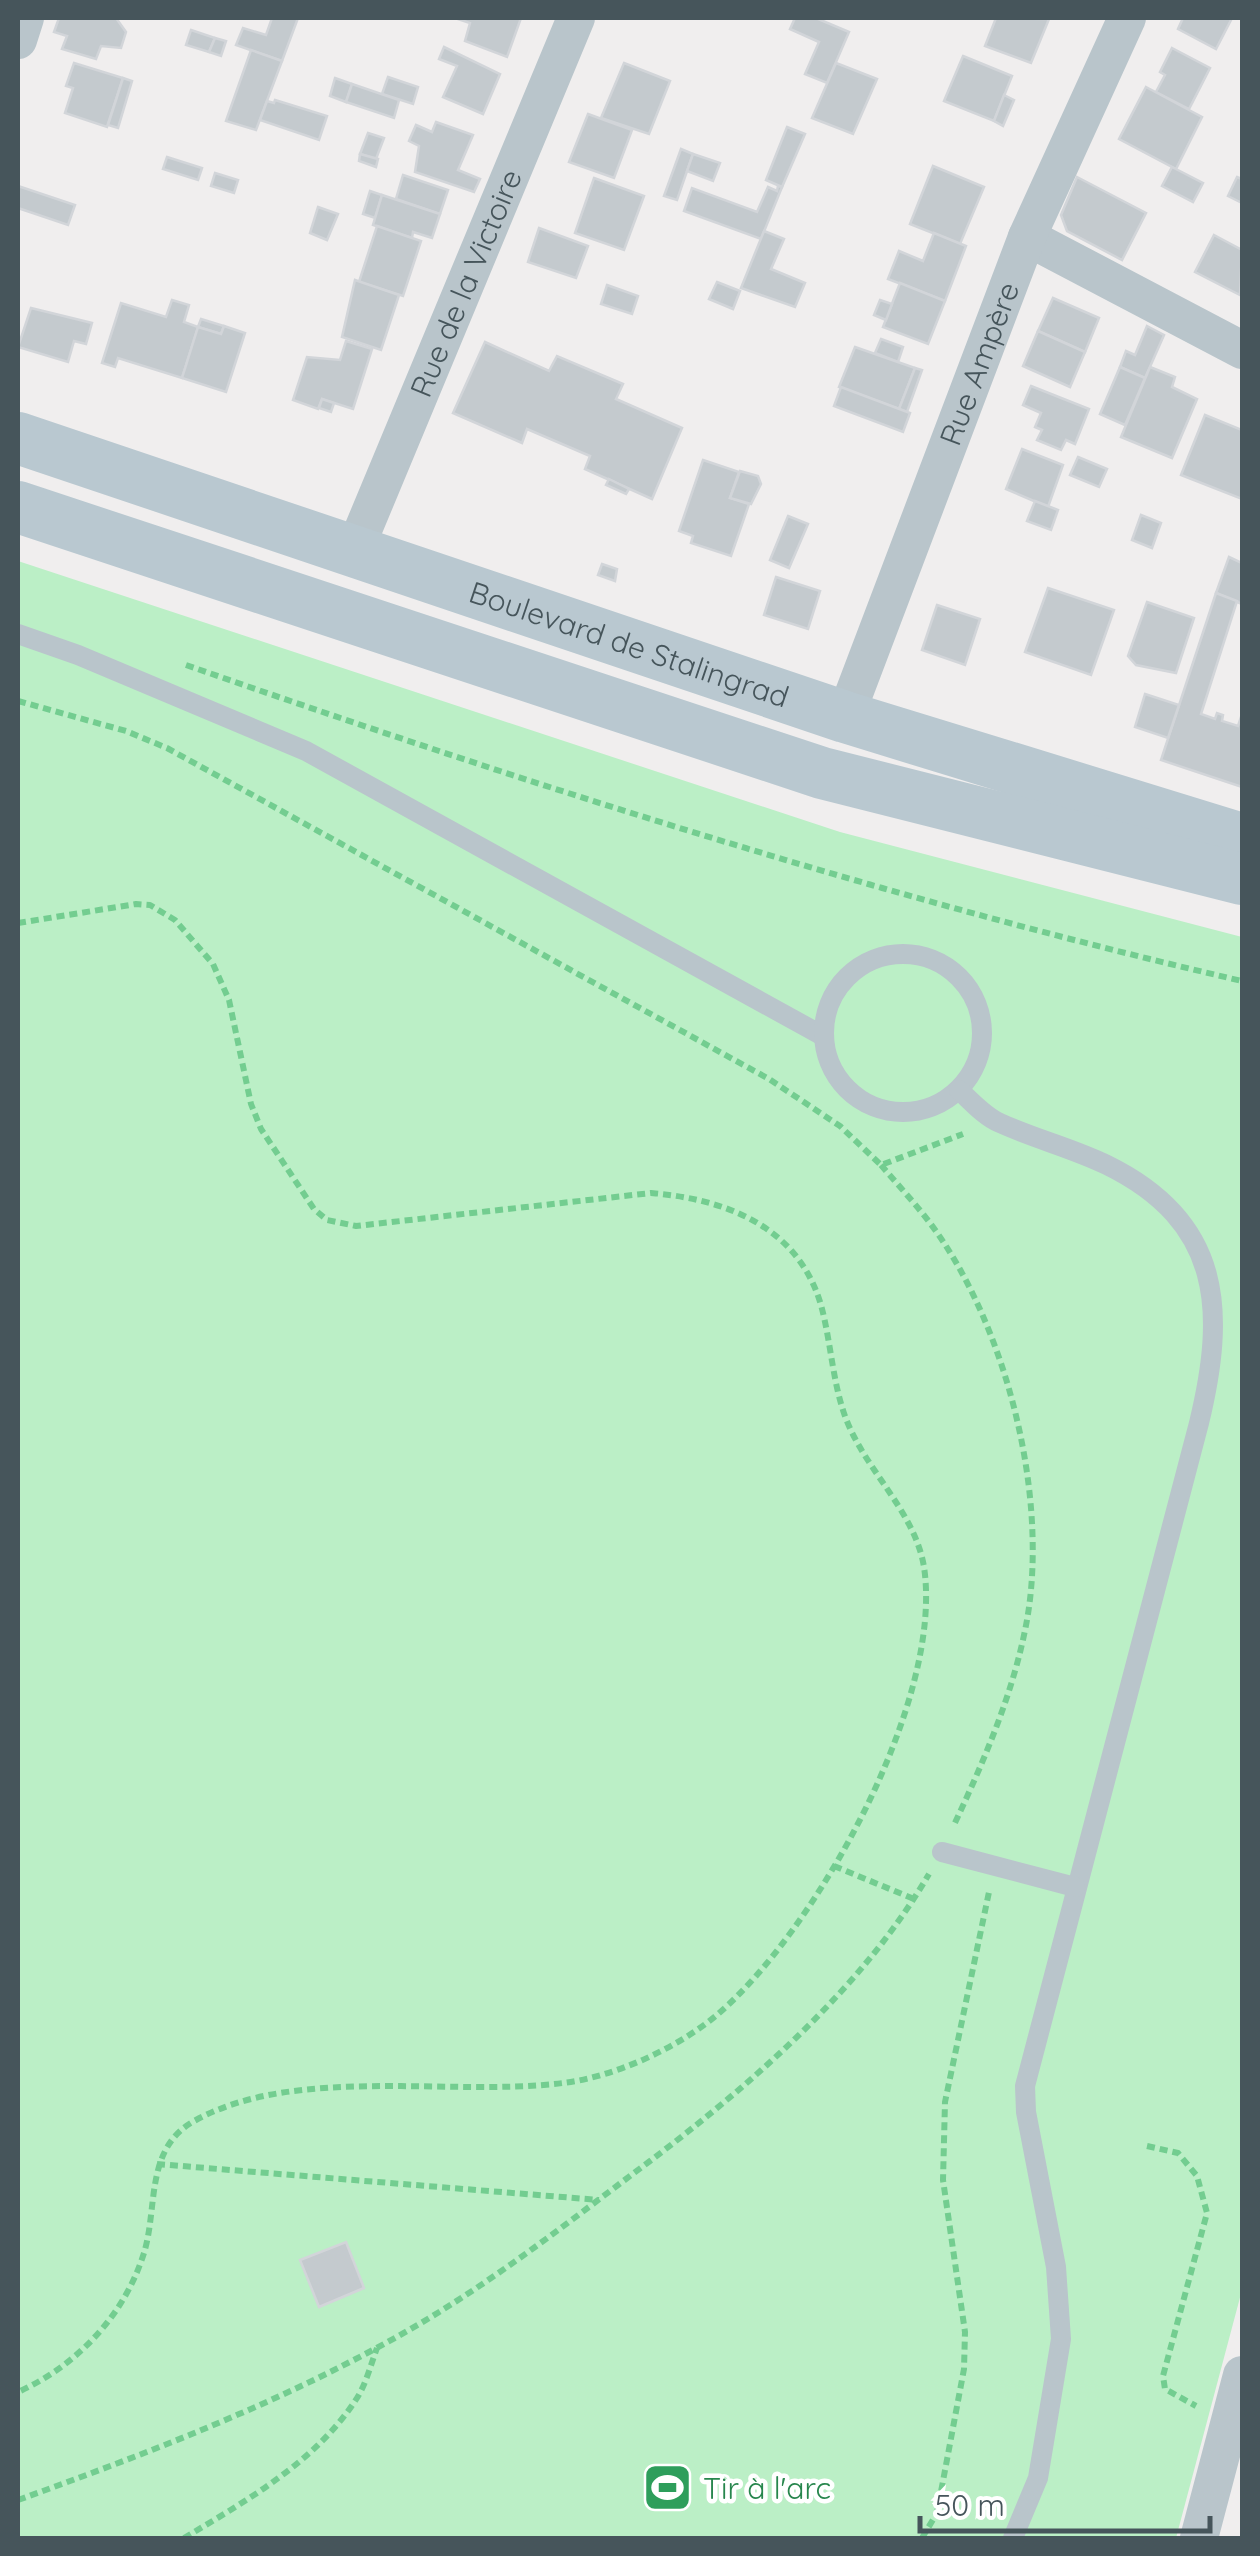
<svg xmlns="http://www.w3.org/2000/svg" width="1260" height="2556" font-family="Quicksand,sans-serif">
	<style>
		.green { fill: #bbefc6 }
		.building { fill: #c4cace; stroke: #d2d5d9; stroke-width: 2.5 }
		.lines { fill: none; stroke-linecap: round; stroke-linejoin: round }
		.path { stroke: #73cd90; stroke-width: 6; stroke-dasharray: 8 5; stroke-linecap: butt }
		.service { stroke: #b9c5cb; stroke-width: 20 }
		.minor { stroke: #b9c5cb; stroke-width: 38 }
		.secondary { stroke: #b9c8d0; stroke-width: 52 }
		.labels { text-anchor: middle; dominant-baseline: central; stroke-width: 9; stroke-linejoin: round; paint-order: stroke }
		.street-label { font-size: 30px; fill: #46555b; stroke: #fff }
		.leisure-label { font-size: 30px; fill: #27864d; stroke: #fff; text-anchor: start }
	</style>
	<rect width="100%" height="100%" fill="#f0eeee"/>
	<path class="green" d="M18,561L840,832L1242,937V2290L1176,2538H18Z"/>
	<g class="building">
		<path d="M59,18H116L126,32L121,48L101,46L96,59L62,49L67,36L54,32Z"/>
		<path d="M272,18H298L282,61L236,45L243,28L266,35Z"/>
		<path d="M455,18H521L507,57L465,41L470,23Z"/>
		<path d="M795,18H816L849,32L827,83L805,74L819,42L790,29Z"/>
		<path d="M996,18L1049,19L1031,63L985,46Z"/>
		<path d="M1183,18H1232L1216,49L1178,29Z"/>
		<path d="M191,30L215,38L209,52L186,45Z"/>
		<path d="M215,38L226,41L221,56L209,52Z"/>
		<path d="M444,47L500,74L483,114L443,97L457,66L439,59Z"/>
		<path d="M1172,48L1210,68L1189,109L1156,92L1165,75L1160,72Z"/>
		<path d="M251,50L282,61L256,130L226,121Z"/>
		<path d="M963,56L1012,76L994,121L944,101Z"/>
		<path d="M74,63L123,78L107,127L65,113L73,88L66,86Z"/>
		<path d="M624,63L670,81L649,134L601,118Z"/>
		<path d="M836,63L877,79L853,134L812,118Z"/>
		<path d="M388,77L418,87L413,104L382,94Z"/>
		<path d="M123,78L132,81L118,128L108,125Z"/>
		<path d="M335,78L352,84L346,102L330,96Z"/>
		<path d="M352,84L399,100L394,118L346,102Z"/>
		<path d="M1146,87L1202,117L1176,169L1119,139Z"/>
		<path d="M1004,95L1014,100L1003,126L994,121Z"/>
		<path d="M275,100L327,116L319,140L260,120L267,101L274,103Z"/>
		<path d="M588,114L632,130L614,178L569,162Z"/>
		<path d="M436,122L473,135L458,170L480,179L474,192L415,172L419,146L409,141L416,125L432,132Z"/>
		<path d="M787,127L805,134L782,187L766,180Z"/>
		<path d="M368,133L384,138L376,159L360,154Z"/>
		<path d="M681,149L693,154L677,200L664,196Z"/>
		<path d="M360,154L378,159L376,167L359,161Z"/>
		<path d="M693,154L720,163L713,181L687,171Z"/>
		<path d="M167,157L202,168L198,180L163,169Z"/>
		<path d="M933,166L984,187L960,244L910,224Z"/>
		<path d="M1172,167L1203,183L1193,202L1162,186Z"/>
		<path d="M215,173L238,180L234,193L211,186Z"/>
		<path d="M403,175L448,190L440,214L396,199Z"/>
		<path d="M1077,177L1146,213L1122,260L1067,231L1061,215Z"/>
		<path d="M1237,177L1242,179V203L1228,196Z"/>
		<path d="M594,178L644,196L624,250L575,233Z"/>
		<path d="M18,186L75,205L68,225L18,208Z"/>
		<path d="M778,186L782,187L761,239L684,211L692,188L757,212L768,187L777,191Z"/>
		<path d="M370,191L382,195L375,218L363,214Z"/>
		<path d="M382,195L440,214L432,238L413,232L412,238L373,225Z"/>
		<path d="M318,207L338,214L327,240L310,233Z"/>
		<path d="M377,226L421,241L403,296L359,282Z"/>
		<path d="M539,228L588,246L576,278L528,262Z"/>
		<path d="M764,231L784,239L771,269L805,283L795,307L741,288Z"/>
		<path d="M934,233L966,246L945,301L888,279L899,251L923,261Z"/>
		<path d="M1214,235L1242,250L1240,295L1195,272Z"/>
		<path d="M355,280L399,295L381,350L342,337Z"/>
		<path d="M717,282L740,291L733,309L709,299Z"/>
		<path d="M900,283L945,301L928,344L883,327Z"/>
		<path d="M607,285L638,296L632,314L601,304Z"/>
		<path d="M1053,298L1099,318L1085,352L1038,331Z"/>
		<path d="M172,300L189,305L184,322L198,327L182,378L118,358L115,367L102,363L121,303L166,317Z"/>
		<path d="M880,300L892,304L886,320L874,315Z"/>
		<path d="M31,308L92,323L86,344L74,341L68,362L18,347Z"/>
		<path d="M201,319L224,326L221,334L198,327Z"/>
		<path d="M224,326L245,333L226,392L182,378L198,327L221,334Z"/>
		<path d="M1147,326L1164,335L1145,378L1120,367L1126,351L1135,355Z"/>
		<path d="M1038,331L1085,352L1070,387L1023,366Z"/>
		<path d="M881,339L903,347L898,362L875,353Z"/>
		<path d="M346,341L372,349L353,409L322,399L318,409L293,400L307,357L340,360Z"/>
		<path d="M485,342L549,371L557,356L623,384L616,399L682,428L652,499L585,469L590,456L527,429L522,443L453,413Z"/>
		<path d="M855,347L915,368L899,409L839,387Z"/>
		<path d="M1120,367L1145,378L1125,425L1100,414Z"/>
		<path d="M1150,367L1175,377L1172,387L1197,399L1172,458L1121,437Z"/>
		<path d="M915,368L922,370L907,412L899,409Z"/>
		<path d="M1031,386L1089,409L1075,444L1066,440L1061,450L1037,440L1042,430L1035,427L1041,413L1023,405Z"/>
		<path d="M841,387L910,413L903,432L834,406Z"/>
		<path d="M322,399L334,403L331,412L319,408Z"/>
		<path d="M1205,415L1242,430V499L1181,475Z"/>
		<path d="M1022,449L1063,465L1048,507L1006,489Z"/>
		<path d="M1078,457L1107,469L1099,487L1070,475Z"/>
		<path d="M703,460L739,472L730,498L749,504L731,556L691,543L693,536L679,531Z"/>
		<path d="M740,471L758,476L761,484L751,504L730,498Z"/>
		<path d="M609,479L629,489L626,494L606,485Z"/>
		<path d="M1035,501L1058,510L1051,530L1027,521Z"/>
		<path d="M1141,515L1161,523L1152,548L1132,540Z"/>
		<path d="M788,516L808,524L789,568L770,560Z"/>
		<path d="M1229,557L1242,563V604L1216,593Z"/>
		<path d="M602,564L617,569L615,581L598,575Z"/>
		<path d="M776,577L820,591L808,629L764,615Z"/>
		<path d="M1048,588L1114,610L1091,675L1025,652Z"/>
		<path d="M1216,593L1237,601L1201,714L1215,719L1217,713L1223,715L1222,721L1238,726L1242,714V787L1161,760Z"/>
		<path d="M1147,602L1194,618L1176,673L1136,665L1128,656Z"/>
		<path d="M937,605L980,619L965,665L922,650Z"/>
		<path d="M1145,694L1179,705L1168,738L1135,727Z"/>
		<path d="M346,2242L364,2288L319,2307L300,2260Z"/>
	</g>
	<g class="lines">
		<g class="path">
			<path d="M186,665C534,786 883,898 1242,981"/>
			<path d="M18,701L126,731L167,748L769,1079L840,1126L881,1165L963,1134"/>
			<path d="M18,923L136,904L150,905L175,920L213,964L229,1000L251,1104L261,1129L314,1209L327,1220L356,1226L651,1193C725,1199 798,1226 821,1305C830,1338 832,1374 842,1407C859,1466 914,1507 924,1567C944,1700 817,1929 718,2014C678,2048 614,2077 563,2083C450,2097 297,2065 196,2120C143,2148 159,2209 143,2256C123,2317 76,2366 18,2392"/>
			<path d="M881,1165C897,1184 915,1203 930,1223C1006,1324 1049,1495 1027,1620C1014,1692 984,1761 953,1827"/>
			<path d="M834,1866L914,1899"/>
			<path d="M1147,2146L1178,2153L1197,2176L1207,2213L1163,2376L1165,2389L1196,2406"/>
			<path d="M157,2164L599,2200"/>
			<path d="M18,2500C154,2451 295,2397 421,2323C502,2275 575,2217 650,2161C753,2083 864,1986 929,1874"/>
			<path d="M184,2538C246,2501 317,2461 357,2398C366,2384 371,2364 377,2348"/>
			<path d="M922,2538L937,2513L964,2369L965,2332L943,2180L945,2102L989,1892"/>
		</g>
		<g class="service">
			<path d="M18,634L78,655L306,751L823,1036"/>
			<circle cx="903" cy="1033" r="79"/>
			<path d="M959,1090C971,1101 985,1117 1000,1123C1035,1139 1072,1148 1107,1165C1223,1222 1226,1311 1199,1423L1025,2086L1026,2112L1056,2267L1061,2339L1038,2478L1013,2538"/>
			<path d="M942,1852L1075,1887"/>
		</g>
		<g class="minor">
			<path d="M18,40L25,18"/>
			<path d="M1027,237L1242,350"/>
			<path id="s1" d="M355,549L576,18"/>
			<path id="s2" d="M845,717L1027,237L1127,18"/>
			<path d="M1199,2538L1242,2375"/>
		</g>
		<g class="secondary">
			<path id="s3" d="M18,438L845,717L1242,839"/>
			<path d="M18,507L822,773L1242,879"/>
		</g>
	</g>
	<defs>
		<symbol id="stadium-square" viewBox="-11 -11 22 22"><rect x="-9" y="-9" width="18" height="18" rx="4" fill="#2e9e5b" stroke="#fff"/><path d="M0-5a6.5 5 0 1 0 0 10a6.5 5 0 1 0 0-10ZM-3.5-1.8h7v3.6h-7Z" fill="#fff"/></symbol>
	</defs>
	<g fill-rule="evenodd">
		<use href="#stadium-square" x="640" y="2460" width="55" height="55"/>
	</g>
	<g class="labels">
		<g class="street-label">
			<text stroke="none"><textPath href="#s1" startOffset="288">Rue de la Victoire</textPath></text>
			<text stroke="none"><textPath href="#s2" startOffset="378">Rue Ampère</textPath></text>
			<text stroke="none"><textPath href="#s3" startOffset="645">Boulevard de Stalingrad</textPath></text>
		</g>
		<g class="leisure-label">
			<text x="703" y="2488">Tir à l'arc</text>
		</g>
	</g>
	<rect width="1260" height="2556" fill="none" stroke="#46555b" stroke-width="40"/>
	<path d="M920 2516v15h290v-15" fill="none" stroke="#46555b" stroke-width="5"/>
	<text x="935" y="2516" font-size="30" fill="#46555b" stroke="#ffffff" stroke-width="8" paint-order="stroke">50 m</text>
</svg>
